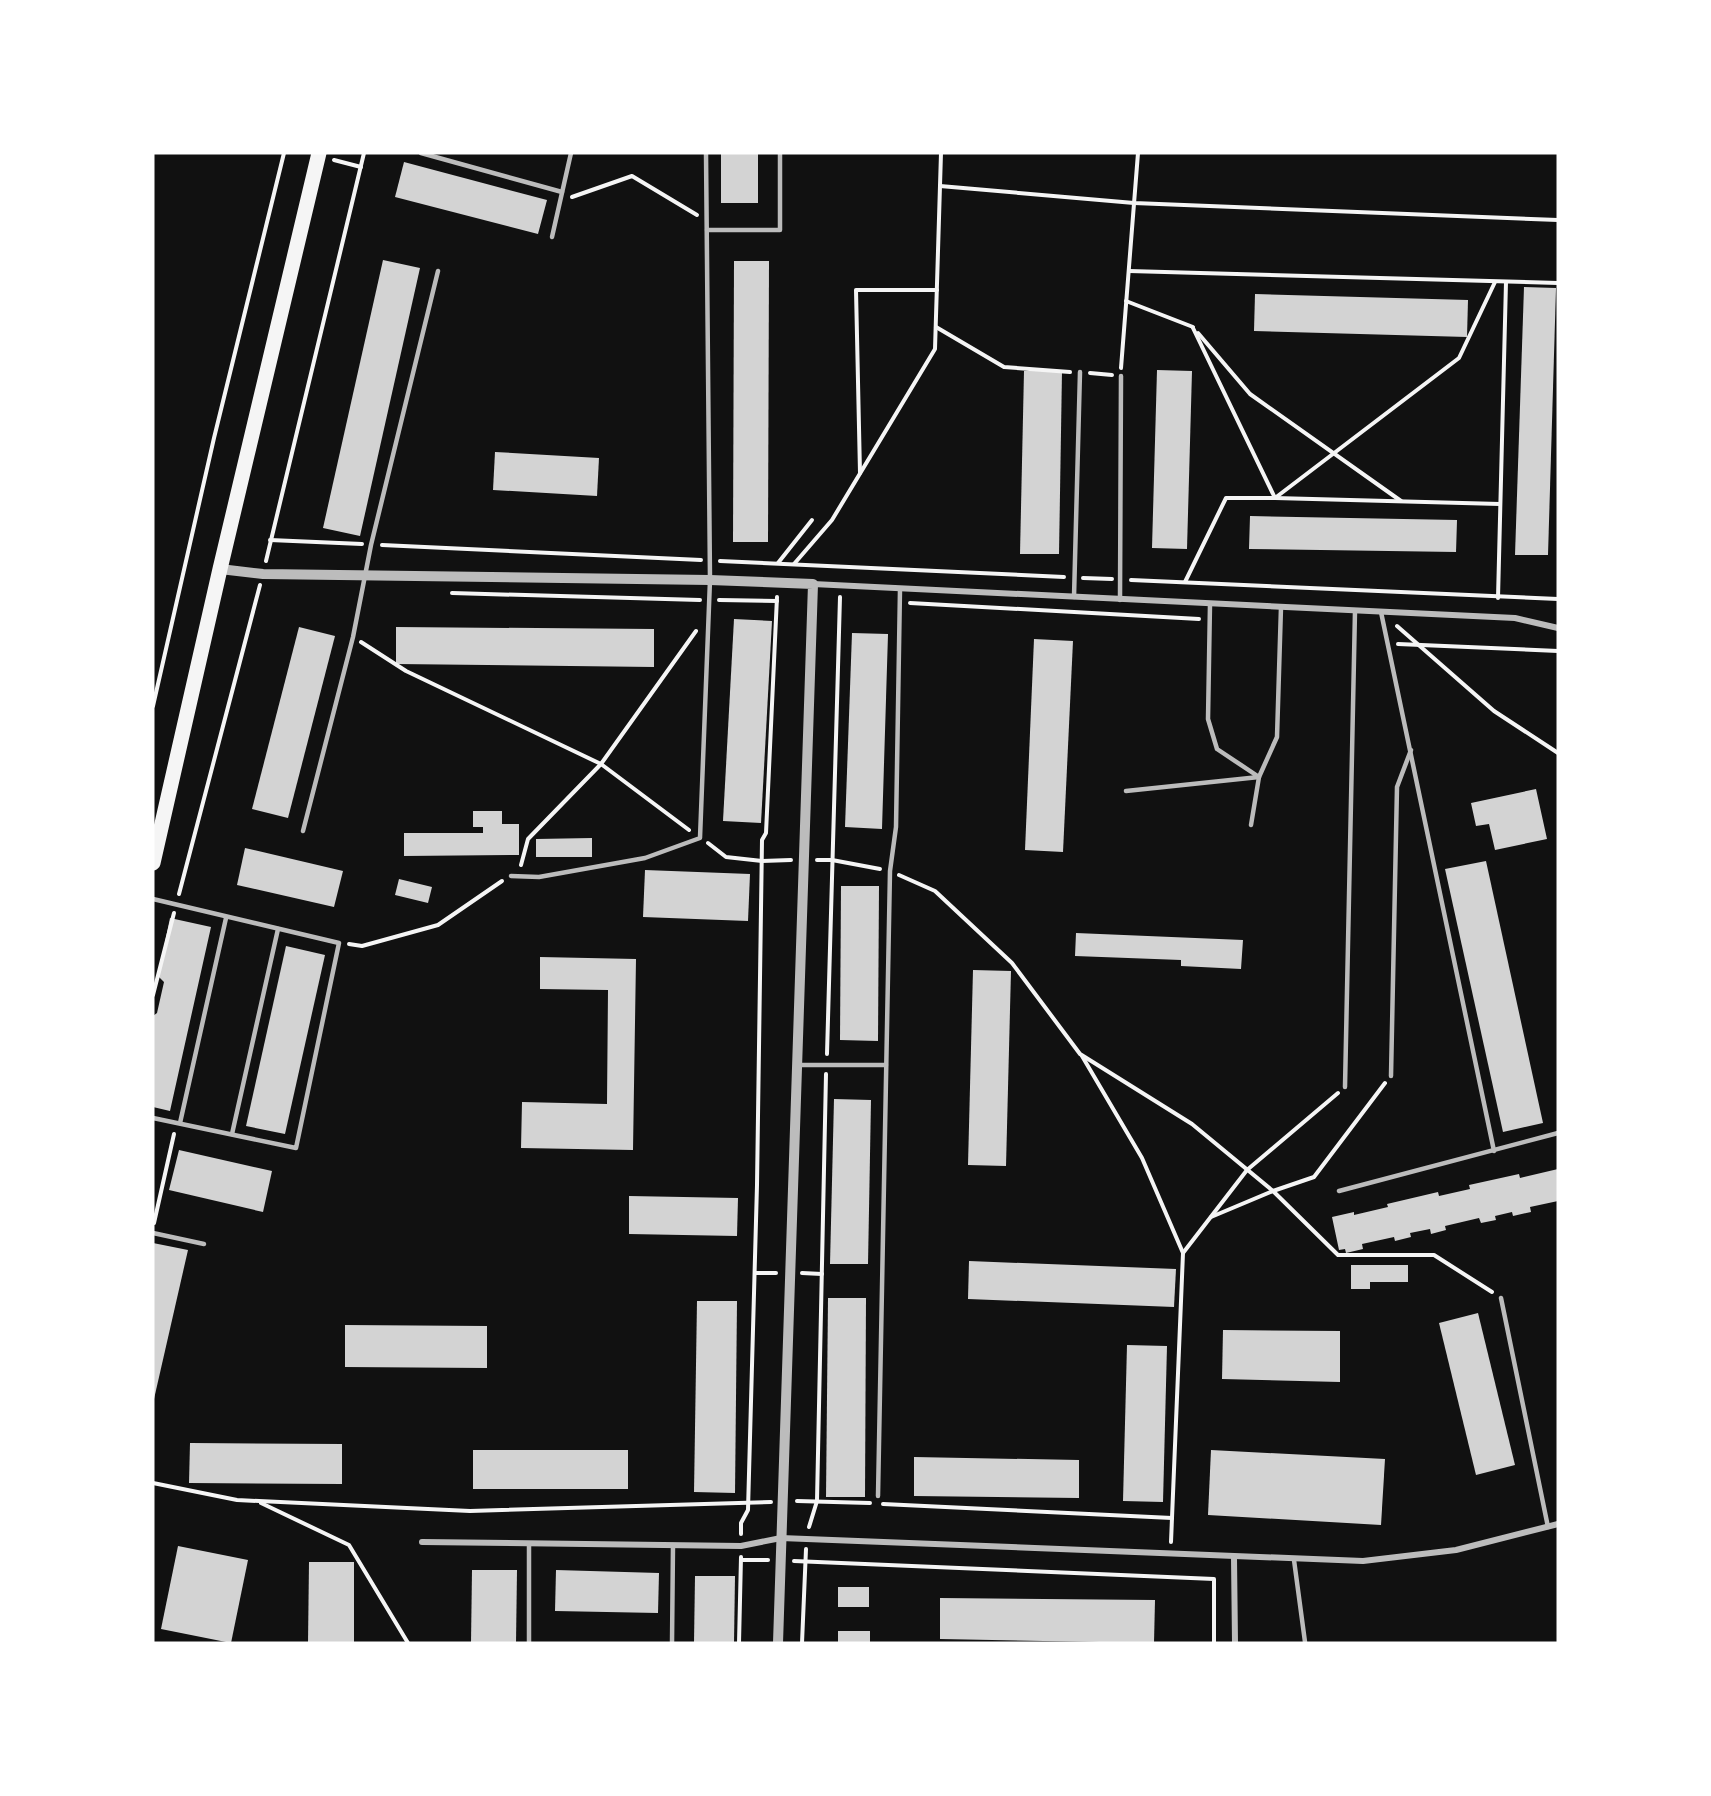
<svg xmlns="http://www.w3.org/2000/svg" width="1711" height="1796" font-family="'Alegreya Sans',sans-serif">
	<style>
		.building { fill: #d3d3d3 }
		.lines { fill: none; stroke-linecap: round; stroke-linejoin: round }
		.path { stroke: #f5f5f5; stroke-width: 4 }
		.service { stroke: #bcbcbc; stroke-width: 4.5 }
		.minor { stroke: #bcbcbc; stroke-width: 6 }
		.tertiary { stroke: #bcbcbc; stroke-width: 10 }
		.primary { stroke: #f5f5f5; stroke-width: 15 }
	</style>
	<rect width="100%" height="100%" fill="#111"/>
	<g class="building">
		<rect x="721" y="153" width="37" height="50"/>
		<path d="M404,162L547,200L538,234L395,197Z"/>
		<path d="M383,260L420,268L360,536L323,528Z"/>
		<path d="M734,261H769L768,542H733Z"/>
		<path d="M1524,287L1556,288L1548,555H1515Z"/>
		<path d="M1255,294L1468,300L1467,337L1254,331Z"/>
		<path d="M1157,370L1192,371L1187,549L1152,548Z"/>
		<path d="M1024,371H1062L1059,554H1020Z"/>
		<path d="M495,452L599,458L597,496L493,490Z"/>
		<path d="M1250,516L1457,520L1456,552L1249,549Z"/>
		<path d="M734,619L772,621L761,823L723,821Z"/>
		<path d="M299,627L335,636L288,818L252,809Z"/>
		<path d="M396,627L654,629V667L396,664Z"/>
		<path d="M852,633L888,634L882,829L845,827Z"/>
		<path d="M1034,639L1073,641L1063,852L1025,850Z"/>
		<path d="M1536,789L1547,839L1495,850L1489,824L1476,826L1471,803Z"/>
		<path d="M473,811H502V824H519V855L404,856V833H483V827H473Z"/>
		<path d="M592,838V857H536V839Z"/>
		<path d="M245,848L343,871L334,907L237,885Z"/>
		<path d="M1486,861L1543,1123L1503,1132L1445,869Z"/>
		<path d="M645,870L750,874L748,921L643,917Z"/>
		<path d="M399,879L432,887L428,903L395,895Z"/>
		<path d="M841,886H879L878,1041L840,1040Z"/>
		<path d="M170,918L211,927L170,1111L153,1107V1016L157,1013L164,982L158,976Z"/>
		<path d="M1076,933L1243,940L1241,969L1181,966V960L1075,956Z"/>
		<path d="M286,946L325,955L285,1134L246,1126Z"/>
		<path d="M540,957L636,959L633,1150L521,1148L522,1102L607,1104L608,990L540,989Z"/>
		<path d="M973,970L1011,971L1006,1166L968,1165Z"/>
		<path d="M834,1099L871,1100L868,1264H830Z"/>
		<path d="M179,1150L272,1171L263,1212L169,1190Z"/>
		<path d="M1558,1169V1201L1530,1207L1531,1212L1513,1216L1512,1212L1495,1216L1496,1220L1481,1223L1479,1218L1445,1226L1446,1230L1431,1234L1430,1229L1410,1233L1411,1237L1395,1241L1394,1237L1362,1244L1363,1249L1346,1253L1345,1249L1339,1250L1332,1217L1354,1212V1215L1388,1207L1387,1204L1438,1192L1439,1196L1470,1189L1469,1185L1519,1174L1520,1178Z"/>
		<path d="M629,1196L738,1198L737,1236L629,1234Z"/>
		<path d="M153,1243L188,1250L154,1399H153Z"/>
		<path d="M969,1261L1176,1269L1174,1307L968,1299Z"/>
		<path d="M1351,1265H1408V1282H1370V1289H1351Z"/>
		<path d="M828,1298H866L865,1497H826Z"/>
		<path d="M697,1301H737L735,1493L694,1492Z"/>
		<path d="M1478,1313L1515,1465L1476,1475L1439,1323Z"/>
		<path d="M345,1325L487,1326V1368L345,1367Z"/>
		<path d="M1223,1330L1340,1331V1382L1222,1379Z"/>
		<path d="M1127,1345L1167,1346L1163,1502L1123,1501Z"/>
		<path d="M190,1443L342,1444V1484L189,1483Z"/>
		<rect x="473" y="1450" width="155" height="39"/>
		<path d="M1211,1450L1385,1459L1381,1525L1208,1515Z"/>
		<path d="M914,1457L1079,1460V1498L914,1496Z"/>
		<path d="M178,1546L248,1560L231,1643L161,1629Z"/>
		<path d="M309,1562H354V1643H308Z"/>
		<path d="M472,1570H517L516,1643H471Z"/>
		<path d="M556,1570L659,1573L658,1613L555,1611Z"/>
		<path d="M695,1576H735L734,1643H694Z"/>
		<rect x="838" y="1587" width="31" height="20"/>
		<path d="M940,1598L1155,1600L1154,1643L940,1639Z"/>
		<rect x="838" y="1631" width="32" height="12"/>
	</g>
	<g class="lines">
		<g class="path">
			<path d="M334,160L361,167"/>
			<path d="M940,186L1134,203L1558,220"/>
			<path d="M572,197L632,176L697,215"/>
			<path d="M1129,271L1558,283"/>
			<path d="M1126,301L1193,327"/>
			<path d="M936,327L1004,367L1070,372"/>
			<path d="M1193,328L1275,498L1459,358L1495,282"/>
			<path d="M1198,333L1250,394L1401,501"/>
			<path d="M1121,368L1138,153"/>
			<path d="M1090,373L1112,375"/>
			<path d="M860,473L856,290H937"/>
			<path d="M270,540L362,544"/>
			<path d="M382,545L701,560"/>
			<path d="M266,561L364,153"/>
			<path d="M720,561L1064,577"/>
			<path d="M778,563L812,520"/>
			<path d="M794,564L832,520L935,349L941,153"/>
			<path d="M1083,578L1112,579"/>
			<path d="M1131,580L1558,599"/>
			<path d="M1185,582L1226,498H1275L1500,504"/>
			<path d="M452,593L700,600"/>
			<path d="M1498,598L1506,282"/>
			<path d="M719,600L777,601"/>
			<path d="M910,603L1199,619"/>
			<path d="M1397,626L1494,711L1558,753"/>
			<path d="M361,642L406,671L601,764L689,830"/>
			<path d="M1398,644L1558,651"/>
			<path d="M153,706L214,438L284,153"/>
			<path d="M708,843L726,857L762,861L791,860"/>
			<path d="M817,860H832L880,869"/>
			<path d="M521,865L528,839L601,764L696,631"/>
			<path d="M899,875L935,891L1012,963L1080,1054L1192,1124L1273,1191L1338,1255H1434L1492,1292"/>
			<path d="M179,894L260,585"/>
			<path d="M349,944L362,946L438,925L502,881"/>
			<path d="M153,995L174,913"/>
			<path d="M827,1054L840,597"/>
			<path d="M1082,1056L1142,1158L1183,1253L1171,1542"/>
			<path d="M1211,1217L1273,1191L1314,1177L1385,1083"/>
			<path d="M154,1223L174,1134"/>
			<path d="M1183,1253L1247,1170L1338,1093"/>
			<path d="M755,1273H776"/>
			<path d="M802,1273L822,1274"/>
			<path d="M153,1483L237,1500L470,1511L771,1502"/>
			<path d="M797,1501L870,1503"/>
			<path d="M261,1503L349,1545L408,1643"/>
			<path d="M883,1504L1172,1518"/>
			<path d="M809,1527L817,1501L826,1074"/>
			<path d="M741,1534V1523L748,1510L757,1185L762,840L766,833L777,597"/>
			<path d="M743,1560H768"/>
			<path d="M794,1561L1214,1579V1643"/>
			<path d="M739,1643L741,1557"/>
			<path d="M802,1643L806,1549"/>
		</g>
		<g class="service">
			<path d="M421,153L562,192"/>
			<path d="M707,230H780V153"/>
			<path d="M552,237L571,153"/>
			<path d="M1074,597L1080,372"/>
			<path d="M1120,600L1121,376"/>
			<path d="M1381,612L1494,1151"/>
			<path d="M1126,791L1259,777L1217,749L1208,719L1210,604"/>
			<path d="M1251,825L1259,777L1277,737L1281,607"/>
			<path d="M303,831L353,637L371,545L438,271"/>
			<path d="M511,876L539,877L645,858L700,838L710,580L706,153"/>
			<path d="M153,899L339,943L296,1148L153,1118"/>
			<path d="M799,1065H886"/>
			<path d="M1391,1076L1397,787L1411,750"/>
			<path d="M1345,1087L1355,611"/>
			<path d="M180,1123L226,918"/>
			<path d="M232,1134L278,929"/>
			<path d="M1339,1191L1558,1133"/>
			<path d="M153,1233L204,1244"/>
			<path d="M1501,1298L1548,1527"/>
			<path d="M878,1496L890,871L896,827L900,589"/>
			<path d="M1294,1560L1305,1642"/>
			<path d="M529,1643V1545"/>
			<path d="M672,1643L673,1545"/>
		</g>
		<g class="minor">
			<path d="M813,584L1515,618L1558,628"/>
			<path d="M422,1542L741,1546L781,1538L1363,1561L1456,1550L1558,1524"/>
			<path d="M1234,1558L1235,1643"/>
		</g>
		<path class="tertiary" d="M220,569L263,574L710,580L813,584L778,1643"/>
		<path class="primary" d="M153,863L220,569L319,153"/>
	</g>
	<rect width="1711" height="1796" fill="none" stroke="#ffffff" stroke-width="309"/>
</svg>
